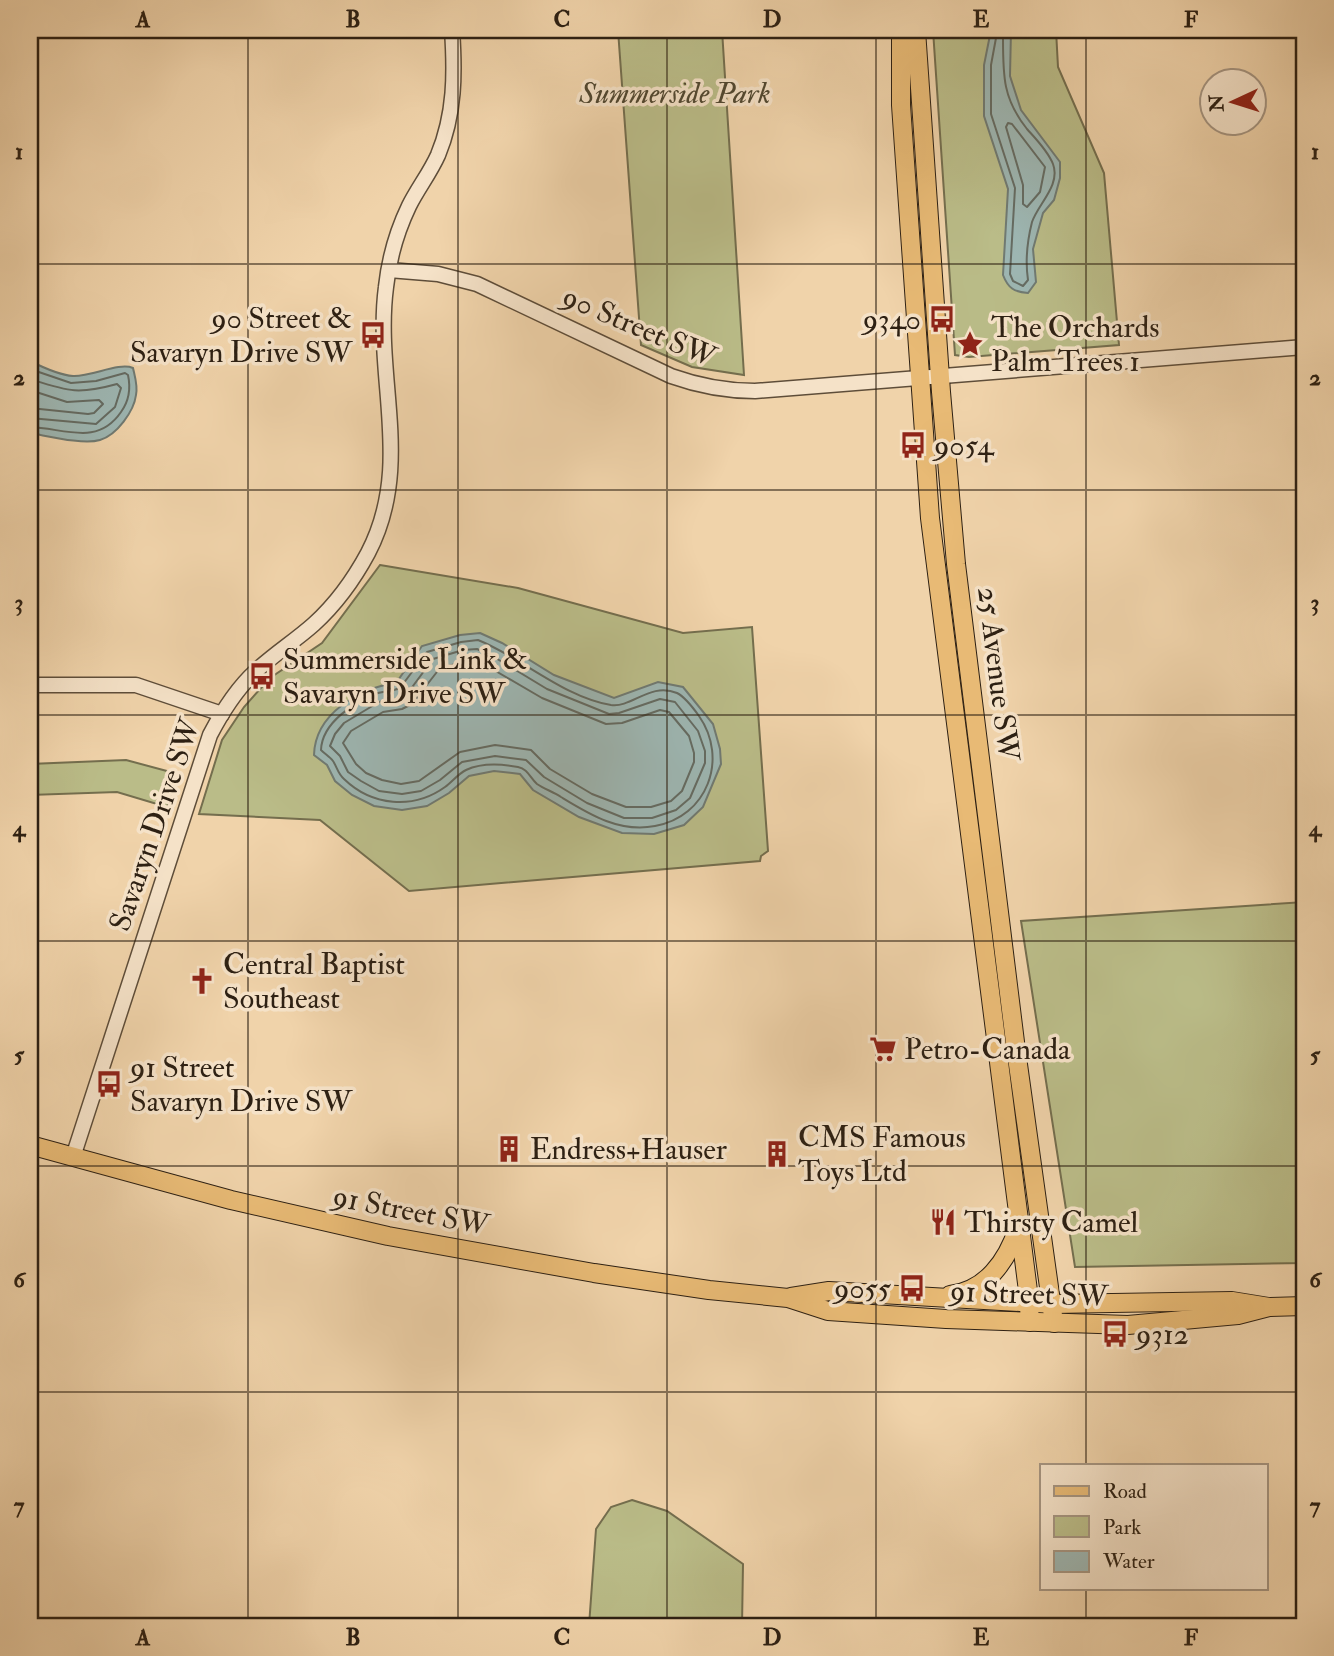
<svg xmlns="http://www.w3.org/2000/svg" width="1334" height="1656" font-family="'IM FELL Double Pica',serif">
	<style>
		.green { fill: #babc88; stroke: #746e4e; stroke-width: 2 }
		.water { fill: #9db6b2; stroke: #707a72; stroke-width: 2 }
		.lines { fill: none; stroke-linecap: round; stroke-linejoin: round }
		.shore { stroke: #656b62; stroke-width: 2 }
		.minor-casing { stroke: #5e4d39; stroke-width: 17 }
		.major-casing { stroke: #2d2013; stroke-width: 20 }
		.minor { stroke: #f5e2c8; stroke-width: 14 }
		.major { stroke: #e8ba75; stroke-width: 18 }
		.grid { fill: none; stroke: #2d2013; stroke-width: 2; stroke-opacity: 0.55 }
		.labels { text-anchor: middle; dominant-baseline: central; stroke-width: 7; stroke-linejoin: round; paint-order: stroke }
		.park-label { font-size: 30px; font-style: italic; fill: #504730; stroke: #f5e2c8 }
		.poi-label { font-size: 30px; fill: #2d2013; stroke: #f5e2c8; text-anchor: start }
		.street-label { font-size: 30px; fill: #2d2013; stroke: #f5e2c8 }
		.neatline { fill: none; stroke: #2d2013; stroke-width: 2.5 }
		.grid-label { font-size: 23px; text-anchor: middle; font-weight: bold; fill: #2d2013 }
	</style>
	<rect width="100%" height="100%" fill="#f0d3aa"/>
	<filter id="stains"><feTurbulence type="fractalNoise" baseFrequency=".00286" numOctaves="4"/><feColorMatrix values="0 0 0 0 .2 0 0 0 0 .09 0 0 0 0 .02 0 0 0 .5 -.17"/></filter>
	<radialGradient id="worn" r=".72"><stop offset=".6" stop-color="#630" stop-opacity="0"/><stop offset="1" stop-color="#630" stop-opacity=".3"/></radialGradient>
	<g class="green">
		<path d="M618,30H722L744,375L692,367L641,345Z"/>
		<path d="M933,30H1056L1058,67L1104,173L1119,345L969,357L955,355Z"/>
		<path d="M380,565L518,588L683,633L752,627L768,851L761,856L760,861L409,891L320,820L199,814L222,740L244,707L270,678L322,643Z"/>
		<path d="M126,760L178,774L167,807L117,792L30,795V764Z"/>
		<path d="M1304,902V1263L1075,1267L1021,921Z"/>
		<path d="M632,1500L667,1511L743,1564L742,1626H589L596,1529L611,1507Z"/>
	</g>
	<g class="water">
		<path d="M991,30H1011L1010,76L1021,110L1060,162V178L1054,200L1043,213L1033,249L1036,282L1028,293C1014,292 1008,288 1003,275L1008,189L984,116V65Z"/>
		<path d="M30,361C42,367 59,375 73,376C91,377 119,362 133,368C135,377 138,386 136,395C134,411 117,435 100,440C83,445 48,436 30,433Z"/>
		<path d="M480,633L502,643L554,675L614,698L658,682L683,687L713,724L720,749L721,764L703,807L684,825L654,834L622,833L579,817L533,790L520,774L494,771L469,776L449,793L427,806L402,810L374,806L352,795L335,781L327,765L314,755C315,714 359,688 396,683L422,646L460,635Z"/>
	</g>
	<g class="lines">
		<g class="shore">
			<path d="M1001,36L1003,39C1003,76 1003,99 1027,129C1036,139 1048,151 1053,164C1061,185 1038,204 1032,222C1027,242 1025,260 1028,280L1023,286L1013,281L1010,274L1015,188L991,114V65L996,38Z"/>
			<path d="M1008,123L1012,124L1045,167L1040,192L1027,207L1023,204V185L1006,127Z"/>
			<path d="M30,369L71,383L96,381L125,373L128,375C131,389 129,401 121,412C97,447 64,428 30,427"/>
			<path d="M30,379C68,391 77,395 117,384L121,388L115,407L96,424L30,418"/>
			<path d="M30,390L67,402L99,400L103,404L94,413L88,414L30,408"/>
			<path d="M478,640C521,657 563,697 611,705C632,708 650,682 677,693C685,697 694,709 699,716C729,759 707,817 655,826C619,833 589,814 561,797C554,792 544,789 537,784C530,778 528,769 518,767C502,764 481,763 466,770C458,774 452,782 445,787C413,810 372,806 344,779C338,774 337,767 333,761C330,757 325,754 321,750C322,722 355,702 378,693C385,691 393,691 400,688L427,652L461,642Z"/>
			<path d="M477,649L494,657L547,689L609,714L619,713L660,699L675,702L698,731L705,751V763L690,798L676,810L652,818H624L587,803L544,777L526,760L495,756L462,762L440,780L421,791L402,794L379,791L361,781L348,772L340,756L330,746L335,734L344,723L379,702L400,698L407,694L433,659L463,650Z"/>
			<path d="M475,659L542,698L606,724L622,723L660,710L669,712L689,736L694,753V762L682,791L671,801L651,807H626L592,794L550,769L531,750L495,745L460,752L419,781L401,784L382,780L366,773L356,764L343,743L351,731L383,712L402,709L412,704L440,668Z"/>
		</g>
		<defs>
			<g id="minor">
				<path d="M389,270L438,274L477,284L671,376C699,386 725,391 755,391L1304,347"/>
				<path d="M30,685H136L222,714"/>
				<path d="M73,1157L210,735C222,712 236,689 256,671C274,654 295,641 314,624C336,604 354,579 368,553C414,465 374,378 386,287C389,259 397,231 409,206C418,188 430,173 438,155C455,114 455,73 452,30"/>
			</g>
			<g id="major">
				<path d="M901,30V105L930,518L1028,1291L1030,1322"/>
				<path d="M916,30L941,392L956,564L1016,1050L1054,1323"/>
				<path d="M30,1145L231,1200L388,1236L594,1273L709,1290L788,1298L828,1311L946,1319L1128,1325L1238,1315L1269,1307"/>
				<path d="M950,1295C986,1291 1007,1261 1018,1228"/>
				<path d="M791,1297L829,1291L1053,1304L1232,1301L1269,1307L1304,1306"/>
			</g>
		</defs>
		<use href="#minor" class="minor-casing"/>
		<use href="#major" class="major-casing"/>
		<use href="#minor" class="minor"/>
		<use href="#major" class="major"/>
	</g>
	<path class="grid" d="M248,30V1626M458,30V1626M667,30V1626M876,30V1626M1086,30V1465M30,264H1304M30,490H1304M30,715H1304M30,941H1304M30,1166H1304M30,1392H1304M1086,1588V1626"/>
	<defs>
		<symbol id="bus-bare" viewBox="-9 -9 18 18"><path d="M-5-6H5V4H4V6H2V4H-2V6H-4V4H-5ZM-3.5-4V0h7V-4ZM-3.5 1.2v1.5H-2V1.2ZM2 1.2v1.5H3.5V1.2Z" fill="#8f2418" stroke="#f5e2c8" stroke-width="2.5" paint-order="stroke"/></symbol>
		<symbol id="sight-bare" viewBox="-9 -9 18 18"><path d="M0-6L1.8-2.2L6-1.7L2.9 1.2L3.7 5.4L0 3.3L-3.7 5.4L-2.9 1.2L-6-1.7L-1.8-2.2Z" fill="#8f2418" stroke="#f5e2c8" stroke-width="2.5" paint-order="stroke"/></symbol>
		<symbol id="church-bare" viewBox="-9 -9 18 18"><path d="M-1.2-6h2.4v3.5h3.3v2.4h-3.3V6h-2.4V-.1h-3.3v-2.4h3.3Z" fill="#8f2418" stroke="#f5e2c8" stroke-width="2.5" paint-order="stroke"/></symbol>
		<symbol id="supermarket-bare" viewBox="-9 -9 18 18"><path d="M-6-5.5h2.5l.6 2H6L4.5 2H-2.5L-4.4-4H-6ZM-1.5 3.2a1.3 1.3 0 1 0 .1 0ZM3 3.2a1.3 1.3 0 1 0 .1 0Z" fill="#8f2418" stroke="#f5e2c8" stroke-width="2.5" paint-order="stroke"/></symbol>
		<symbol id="building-bare" viewBox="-9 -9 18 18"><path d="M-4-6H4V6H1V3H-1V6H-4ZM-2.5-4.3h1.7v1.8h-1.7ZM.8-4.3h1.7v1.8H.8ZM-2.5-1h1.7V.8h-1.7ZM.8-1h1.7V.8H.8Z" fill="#8f2418" stroke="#f5e2c8" stroke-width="2.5" paint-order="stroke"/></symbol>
		<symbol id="restaurant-bare" viewBox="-9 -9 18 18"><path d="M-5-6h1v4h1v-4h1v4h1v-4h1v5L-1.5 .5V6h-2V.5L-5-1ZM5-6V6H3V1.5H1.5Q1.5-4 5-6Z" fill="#8f2418" stroke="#f5e2c8" stroke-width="2.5" paint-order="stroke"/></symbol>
	</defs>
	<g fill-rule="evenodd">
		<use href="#bus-bare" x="923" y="300" width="38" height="38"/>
		<use href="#bus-bare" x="354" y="316" width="38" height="38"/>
		<use href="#sight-bare" x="951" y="325" width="38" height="38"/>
		<use href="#bus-bare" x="894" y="426" width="38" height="38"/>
		<use href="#bus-bare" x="243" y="657" width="38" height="38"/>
		<use href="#church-bare" x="183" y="962" width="38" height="38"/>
		<use href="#supermarket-bare" x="864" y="1030" width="38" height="38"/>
		<use href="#bus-bare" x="90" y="1065" width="38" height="38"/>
		<use href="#building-bare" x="490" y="1130" width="38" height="38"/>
		<use href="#building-bare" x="758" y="1135" width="38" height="38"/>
		<use href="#restaurant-bare" x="924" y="1203" width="38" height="38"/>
		<use href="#bus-bare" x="893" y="1269" width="38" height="38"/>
		<use href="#bus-bare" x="1096" y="1315" width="38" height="38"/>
	</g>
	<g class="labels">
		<g class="park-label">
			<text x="675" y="93">Summerside Park</text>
		</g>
		<g class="poi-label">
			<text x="352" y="318" text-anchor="end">90 Street &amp;<tspan x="352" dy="34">Savaryn Drive SW</tspan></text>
			<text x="921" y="319" text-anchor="end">9340</text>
			<text x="991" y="327">The Orchards<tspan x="991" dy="34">Palm Trees 1</tspan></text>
			<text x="934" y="445">9054</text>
			<text x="283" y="659">Summerside Link &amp;<tspan x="283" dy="34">Savaryn Drive SW</tspan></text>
			<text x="223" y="964">Central Baptist<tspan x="223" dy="34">Southeast</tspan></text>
			<text x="904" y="1049">Petro-Canada</text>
			<text x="130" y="1067">91 Street<tspan x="130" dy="34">Savaryn Drive SW</tspan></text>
			<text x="798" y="1137">CMS Famous<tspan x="798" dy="34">Toys Ltd</tspan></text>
			<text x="530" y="1149">Endress+Hauser</text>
			<text x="964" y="1222">Thirsty Camel</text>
			<text x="891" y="1288" text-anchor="end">9055</text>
			<text x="1136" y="1334">9312</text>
		</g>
		<g class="street-label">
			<text transform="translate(639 327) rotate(23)">90 Street SW</text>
			<text transform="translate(998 674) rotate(83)">25 Avenue SW</text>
			<text transform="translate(155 825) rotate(-71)">Savaryn Drive SW</text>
			<text transform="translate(411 1211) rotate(11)">91 Street SW</text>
			<text transform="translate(1029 1294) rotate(2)">91 Street SW</text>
		</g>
	</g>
	<rect width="1334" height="1656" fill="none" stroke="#f0d3aa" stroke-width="77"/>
	<rect x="1040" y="1464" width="228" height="126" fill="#f5e2c8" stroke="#a59480" stroke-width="2"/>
	<rect x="1054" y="1486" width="35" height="10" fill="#e8ba75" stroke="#a59480" stroke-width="2"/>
	<text x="1103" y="1498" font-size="21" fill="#2d2013">Road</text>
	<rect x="1054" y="1516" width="35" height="21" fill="#babc88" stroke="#a59480" stroke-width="2"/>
	<text x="1103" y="1534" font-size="21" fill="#2d2013">Park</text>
	<rect x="1054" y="1551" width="35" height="21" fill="#9db6b2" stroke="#a59480" stroke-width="2"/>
	<text x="1103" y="1568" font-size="21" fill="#2d2013">Water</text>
	<g transform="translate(1233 102) rotate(266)"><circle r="33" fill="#f5e2c8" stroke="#a59480" stroke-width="2"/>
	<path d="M0-5L12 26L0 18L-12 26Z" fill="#8f2418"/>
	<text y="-10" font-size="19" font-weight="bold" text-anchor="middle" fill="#2d2013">N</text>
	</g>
	<rect x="38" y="38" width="1258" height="1580" class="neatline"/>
	<g class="grid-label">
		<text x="143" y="27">A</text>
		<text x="353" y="27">B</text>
		<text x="562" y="27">C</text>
		<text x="772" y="27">D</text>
		<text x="981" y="27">E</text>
		<text x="1191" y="27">F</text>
		<text x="19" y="159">1</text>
		<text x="1315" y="159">1</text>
		<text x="19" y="385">2</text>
		<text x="1315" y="385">2</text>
		<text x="19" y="610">3</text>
		<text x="1315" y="610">3</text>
		<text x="19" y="836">4</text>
		<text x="1315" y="836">4</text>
		<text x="19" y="1062">5</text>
		<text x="1315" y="1062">5</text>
		<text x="19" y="1287">6</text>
		<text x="1315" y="1287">6</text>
		<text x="19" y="1513">7</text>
		<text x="1315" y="1513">7</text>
		<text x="143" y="1645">A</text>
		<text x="353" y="1645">B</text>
		<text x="562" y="1645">C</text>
		<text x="772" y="1645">D</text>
		<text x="981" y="1645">E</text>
		<text x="1191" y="1645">F</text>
	</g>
	<rect width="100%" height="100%" filter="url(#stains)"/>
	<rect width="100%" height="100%" fill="url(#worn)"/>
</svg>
